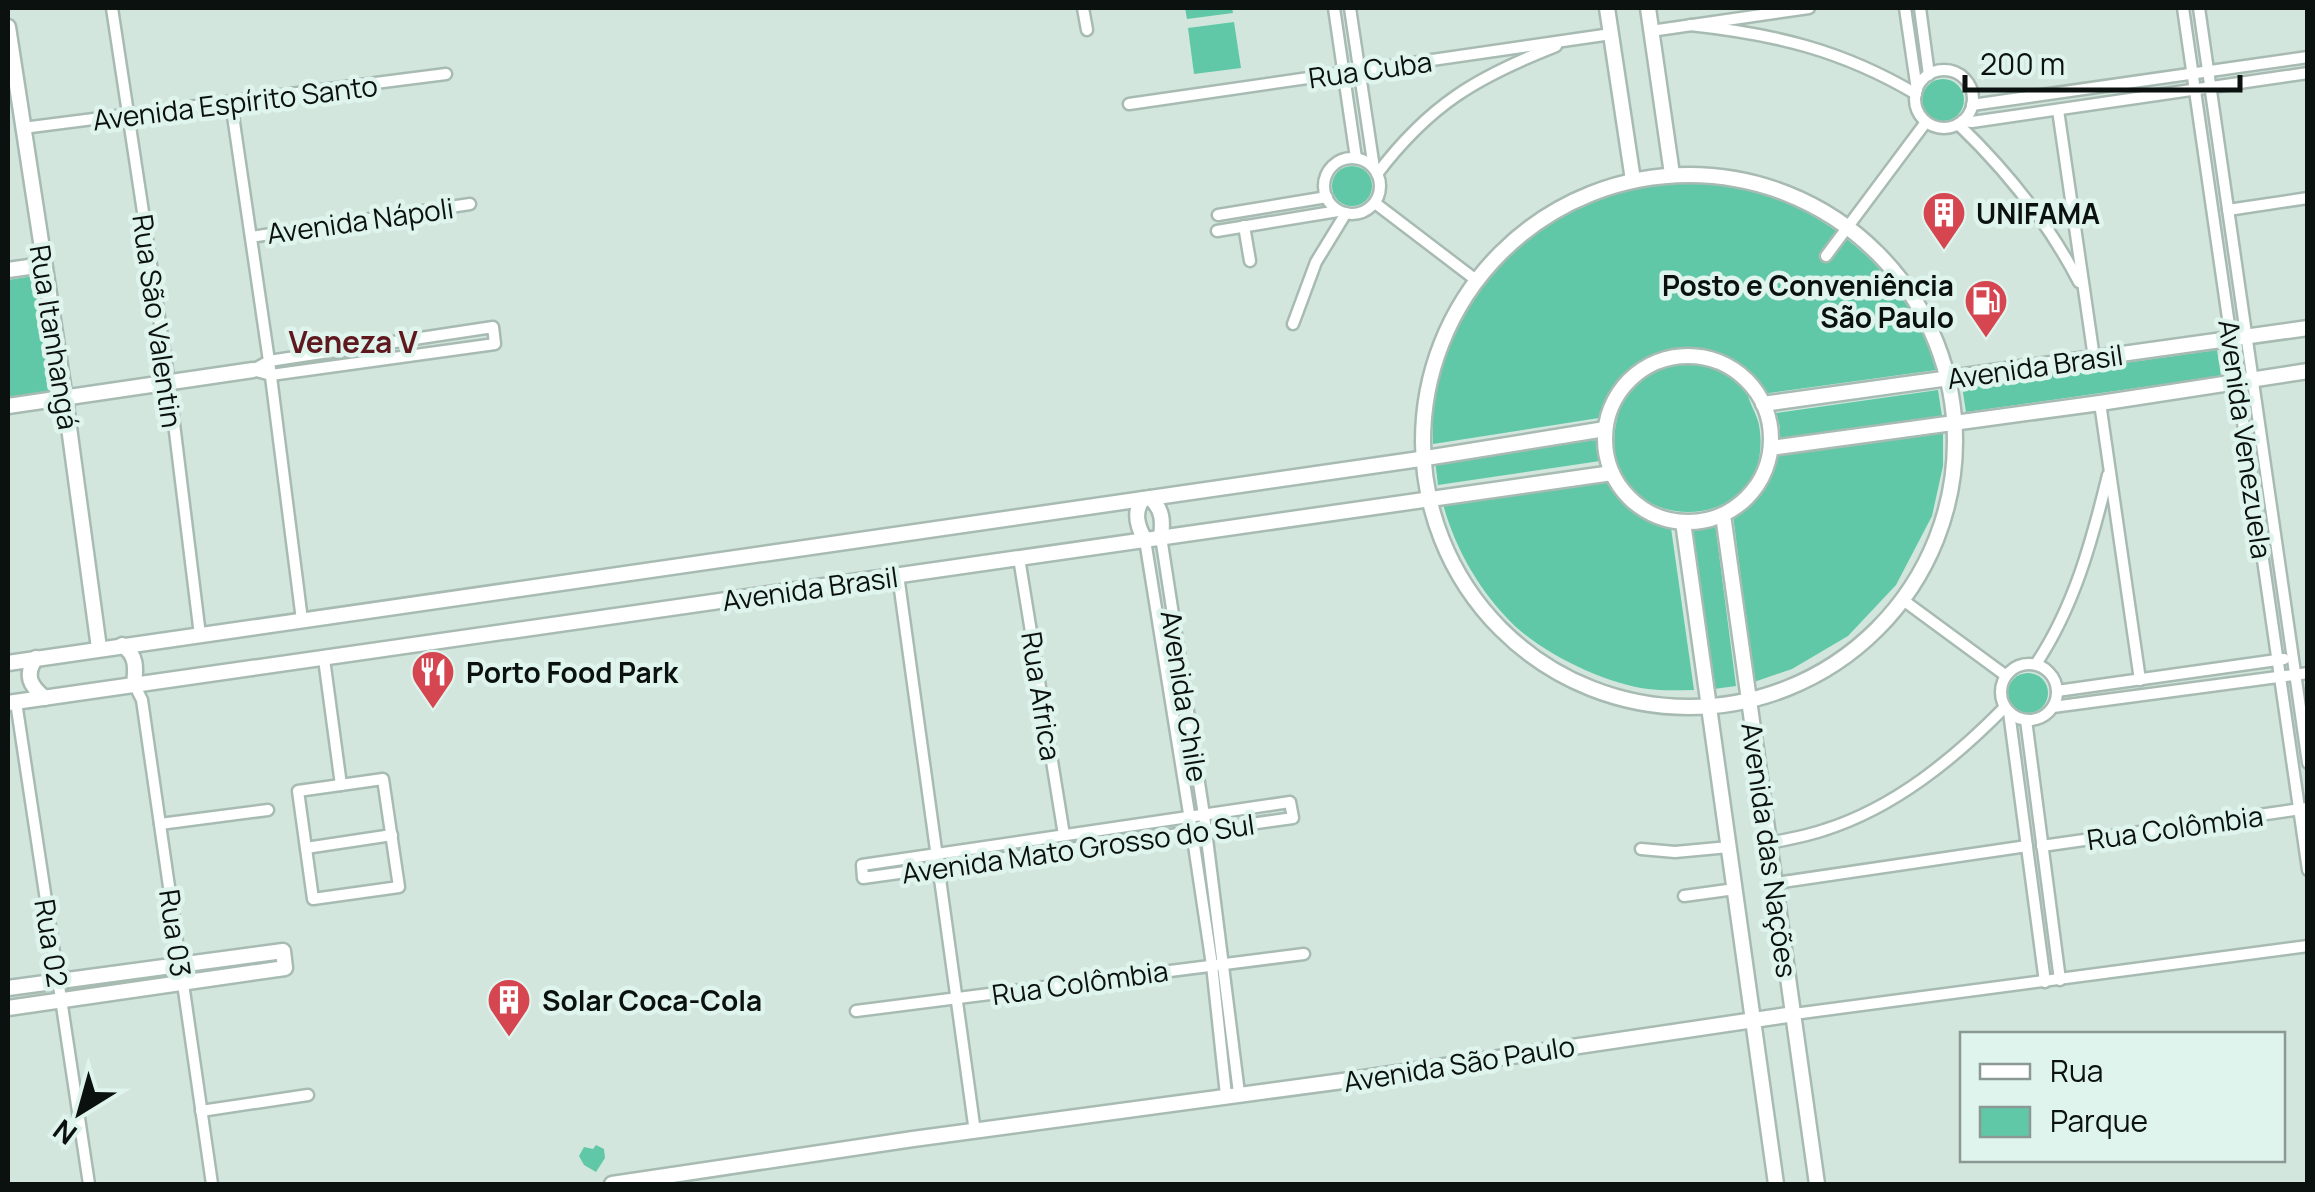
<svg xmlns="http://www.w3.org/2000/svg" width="2315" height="1192" font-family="Manrope,sans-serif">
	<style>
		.green { fill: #60c8a7 }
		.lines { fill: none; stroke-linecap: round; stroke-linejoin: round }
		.street-casing { stroke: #a8bbb3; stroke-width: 15 }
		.secondary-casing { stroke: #a8bbb3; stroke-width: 19 }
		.street { stroke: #fff; stroke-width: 10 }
		.secondary { stroke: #fff; stroke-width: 14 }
		.labels { text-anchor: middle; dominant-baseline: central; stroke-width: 9; stroke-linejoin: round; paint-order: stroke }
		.street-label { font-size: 28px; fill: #0a110f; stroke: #dff4ec }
		.poi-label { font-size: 28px; font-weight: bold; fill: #0a110f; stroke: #dff4ec; text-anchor: start }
		.neighbourhood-label { font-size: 30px; font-weight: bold; fill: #5e181e; stroke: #dff4ec }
	</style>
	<rect width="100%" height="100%" fill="#d2e6de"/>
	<g class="green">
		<path d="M1185,8H1232L1233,13L1187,19Z"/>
		<path d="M1234,22L1241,68L1194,74L1188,28Z"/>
		<circle cx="1943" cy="100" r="21"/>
		<circle cx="1352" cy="186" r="20"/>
		<path d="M1690,179C1802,187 1904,259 1936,370L1748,396C1751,406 1757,415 1759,425C1780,546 1585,539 1618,415L1433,444C1433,432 1432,418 1433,406C1441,331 1495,247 1563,213C1602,193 1646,187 1690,179Z"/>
		<path d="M34,276L50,393L8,400V280Z"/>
		<path d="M2217,350L2221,376L1966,412L1962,386Z"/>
		<path d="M1938,390L1942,416L1779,439L1780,427L1776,413Z"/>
		<path d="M1943,432V466L1932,516L1896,585L1848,636L1792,669L1754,682L1733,515C1756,500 1767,480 1778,455Z"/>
		<path d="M1597,440V451L1600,461L1438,485L1435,461Z"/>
		<path d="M1608,481L1629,508L1671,528L1694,690C1679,690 1663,691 1648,689C1604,684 1535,650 1506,617C1476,585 1454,545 1443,504Z"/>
		<path d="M1715,523L1736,686L1714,689L1689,526H1704Z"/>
		<circle cx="2028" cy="693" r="20"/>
		<path d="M596,1145L604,1149L605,1158L596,1172L584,1165L579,1156L584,1147L593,1149Z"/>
	</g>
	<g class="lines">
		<defs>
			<g id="street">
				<path d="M112,8L169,383L200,635"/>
				<path d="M1083,8L1087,30"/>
				<path d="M1334,8L1356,158"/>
				<path d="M1350,8L1374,168"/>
				<path d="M1905,8L1917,90"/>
				<path d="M1920,8L1929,75"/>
				<path d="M2183,8L2308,870"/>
				<path d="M2199,8L2308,763"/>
				<path d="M1690,25C1774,34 1842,50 1916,94"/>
				<path d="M1651,31L1809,8"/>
				<circle cx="1944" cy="99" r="29"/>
				<path d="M231,102L269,361L302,620"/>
				<path d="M1129,104L1611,34"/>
				<path d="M1972,105L2308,57"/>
				<path d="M2058,110L2094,358"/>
				<path d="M1962,121L1972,122L2308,73"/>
				<path d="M1958,124C2007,171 2048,222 2079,282"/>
				<path d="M23,128L446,74"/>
				<circle cx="1352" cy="186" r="28"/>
				<path d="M1377,174C1399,145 1427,116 1456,96C1486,75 1523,59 1556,46"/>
				<path d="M1375,203L1476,280"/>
				<path d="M2228,210L2308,198"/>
				<path d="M1218,215L1327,197"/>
				<path d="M1244,226L1250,261"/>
				<path d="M1217,231L1338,211"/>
				<path d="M251,237L470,204"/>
				<path d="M1826,256L1926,122"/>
				<path d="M1293,324L1316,262L1346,213"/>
				<path d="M493,327L495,344L271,375L253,370L269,361Z"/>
				<path d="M2100,403L2140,680"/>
				<path d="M1161,537L1204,815L1239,1093"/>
				<path d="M1145,540L1192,832L1212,965L1226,1095"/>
				<path d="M1019,558L1064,835"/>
				<path d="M898,575L975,1132"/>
				<path d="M1903,600L2005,675"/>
				<path d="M324,659L341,785"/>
				<circle cx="2029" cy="692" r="28"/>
				<path d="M2036,664C2074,607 2092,541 2108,475"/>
				<path d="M134,684L142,700L212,1184"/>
				<path d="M2057,691L2284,659"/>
				<path d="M16,702L89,1184"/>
				<path d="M2053,707L2308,673"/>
				<path d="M2009,712L2045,982"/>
				<path d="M2026,720L2060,980"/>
				<path d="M383,779L399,887L313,899L298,791Z"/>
				<path d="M1290,802L1293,818L863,878L862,865Z"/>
				<path d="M160,824L268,810"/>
				<path d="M1770,843C1788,839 1807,836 1824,830C1894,808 1954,759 2005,707"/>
				<path d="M2042,846L2308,808"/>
				<path d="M306,848L392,835"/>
				<path d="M1641,849L1675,852L1729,847"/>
				<path d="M1776,883L2027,846"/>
				<path d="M1684,896L1735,889"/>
				<path d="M856,1011L1304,954"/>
				<path d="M1794,1014L2308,946"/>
				<path d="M201,1111L308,1095"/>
			</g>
			<g id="secondary">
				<path d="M1607,8L1633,180"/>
				<path d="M1648,8L1672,174"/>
				<path d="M8,27L65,398L99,648"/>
				<circle cx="1689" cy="441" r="266"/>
				<path d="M8,270L43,265"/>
				<circle cx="1688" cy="439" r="83"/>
				<path d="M1763,404L2308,328"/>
				<path d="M8,406L253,370"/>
				<path d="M1771,448L2100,403L2308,371"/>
				<path d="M1150,498C1163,509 1163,522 1161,537"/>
				<path d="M1143,499C1133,512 1137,526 1145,540"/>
				<path d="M1723,515L1817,1184"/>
				<path d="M1683,522L1776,1184"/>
				<path d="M122,645C137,655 136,668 134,684"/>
				<path d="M36,658C24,675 30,686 45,698"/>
				<path d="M8,663L1420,459L1605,429"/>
				<path d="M8,703L1612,473"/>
				<path d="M8,988L283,951L285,968L8,1008"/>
				<path d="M612,1184L913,1139L1350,1080L1794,1014"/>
			</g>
		</defs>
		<use href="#street" class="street-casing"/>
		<use href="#secondary" class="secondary-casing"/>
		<use href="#street" class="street"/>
		<use href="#secondary" class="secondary"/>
	</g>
	<defs>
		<symbol id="building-pin" viewBox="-11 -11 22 30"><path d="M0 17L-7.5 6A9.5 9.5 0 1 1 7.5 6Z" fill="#d64651" stroke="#dff4ec"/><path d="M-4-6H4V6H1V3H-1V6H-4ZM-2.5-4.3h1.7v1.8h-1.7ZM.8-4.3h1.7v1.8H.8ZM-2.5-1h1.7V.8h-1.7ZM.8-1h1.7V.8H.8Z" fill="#fff"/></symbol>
		<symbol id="fuel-pin" viewBox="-11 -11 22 30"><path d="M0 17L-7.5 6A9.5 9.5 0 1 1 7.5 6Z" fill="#d64651" stroke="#dff4ec"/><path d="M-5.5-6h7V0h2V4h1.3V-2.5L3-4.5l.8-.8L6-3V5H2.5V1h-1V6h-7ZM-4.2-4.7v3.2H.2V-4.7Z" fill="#fff"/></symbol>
		<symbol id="restaurant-pin" viewBox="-11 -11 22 30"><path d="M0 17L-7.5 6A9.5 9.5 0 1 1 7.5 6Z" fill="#d64651" stroke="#dff4ec"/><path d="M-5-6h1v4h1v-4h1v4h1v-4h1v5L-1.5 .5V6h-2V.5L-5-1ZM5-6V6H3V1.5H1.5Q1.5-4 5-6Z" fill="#fff"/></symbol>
	</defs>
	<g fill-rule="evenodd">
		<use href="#building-pin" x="1919" y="188" width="50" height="68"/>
		<use href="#fuel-pin" x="1961" y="276" width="50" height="68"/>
		<use href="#restaurant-pin" x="408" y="647" width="50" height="68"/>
		<use href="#building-pin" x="484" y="975" width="50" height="68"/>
	</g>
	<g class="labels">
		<g class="street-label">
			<text transform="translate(1370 69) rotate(-8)">Rua Cuba</text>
			<text transform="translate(235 102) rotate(-7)">Avenida Espírito Santo</text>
			<text transform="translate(360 220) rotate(-8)">Avenida Nápoli</text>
			<text transform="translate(158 321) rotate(82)">Rua São Valentin</text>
			<text transform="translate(55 337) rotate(81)">Rua Itanhangá</text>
			<text transform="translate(2035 366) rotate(-8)">Avenida Brasil</text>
			<text transform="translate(2246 439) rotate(82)">Avenida Venezuela</text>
			<text transform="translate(810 588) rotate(-8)">Avenida Brasil</text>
			<text transform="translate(1042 696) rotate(81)">Rua Africa</text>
			<text transform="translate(1185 696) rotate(81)">Avenida Chile</text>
			<text transform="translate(2175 827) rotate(-8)">Rua Colômbia</text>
			<text transform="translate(1078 848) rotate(-8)">Avenida Mato Grosso do Sul</text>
			<text transform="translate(1770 850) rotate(82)">Avenida das Nações</text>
			<text transform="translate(176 933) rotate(82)">Rua 03</text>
			<text transform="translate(52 943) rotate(81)">Rua 02</text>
			<text transform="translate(1080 982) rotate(-8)">Rua Colômbia</text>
			<text transform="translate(1459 1063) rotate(-9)">Avenida São Paulo</text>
		</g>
		<g class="poi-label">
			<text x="1976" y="213">UNIFAMA</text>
			<text x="1954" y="285" text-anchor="end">Posto e Conveniência<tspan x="1954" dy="32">São Paulo</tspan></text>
			<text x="466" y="672">Porto Food Park</text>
			<text x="542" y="1000">Solar Coca-Cola</text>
		</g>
		<g class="neighbourhood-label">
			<text x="353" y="341">Veneza V</text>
		</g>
	</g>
	<rect width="2315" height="1192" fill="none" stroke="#0a110f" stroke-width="20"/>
	<rect x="1960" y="1032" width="325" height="130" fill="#dff4ec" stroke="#8a9994" stroke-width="2.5"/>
	<rect x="1980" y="1064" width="50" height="15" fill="#ffffff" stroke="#8a9994" stroke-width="2.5"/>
	<text x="2050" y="1082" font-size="30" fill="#0a110f">Rua</text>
	<rect x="1980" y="1107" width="50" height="30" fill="#60c8a7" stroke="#8a9994" stroke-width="2.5"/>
	<text x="2050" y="1132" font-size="30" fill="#0a110f">Parque</text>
	<g transform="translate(80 1112) rotate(217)" stroke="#dff4ec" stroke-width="8" paint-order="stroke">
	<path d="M0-8L18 38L0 25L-18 38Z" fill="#0a110f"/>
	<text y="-15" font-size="28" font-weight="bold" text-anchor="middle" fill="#0a110f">N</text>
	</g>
	<path d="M1965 75v15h275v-15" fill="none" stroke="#0a110f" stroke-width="5"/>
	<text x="1980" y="75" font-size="30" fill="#0a110f" stroke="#dff4ec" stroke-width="8" paint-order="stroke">200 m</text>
</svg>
